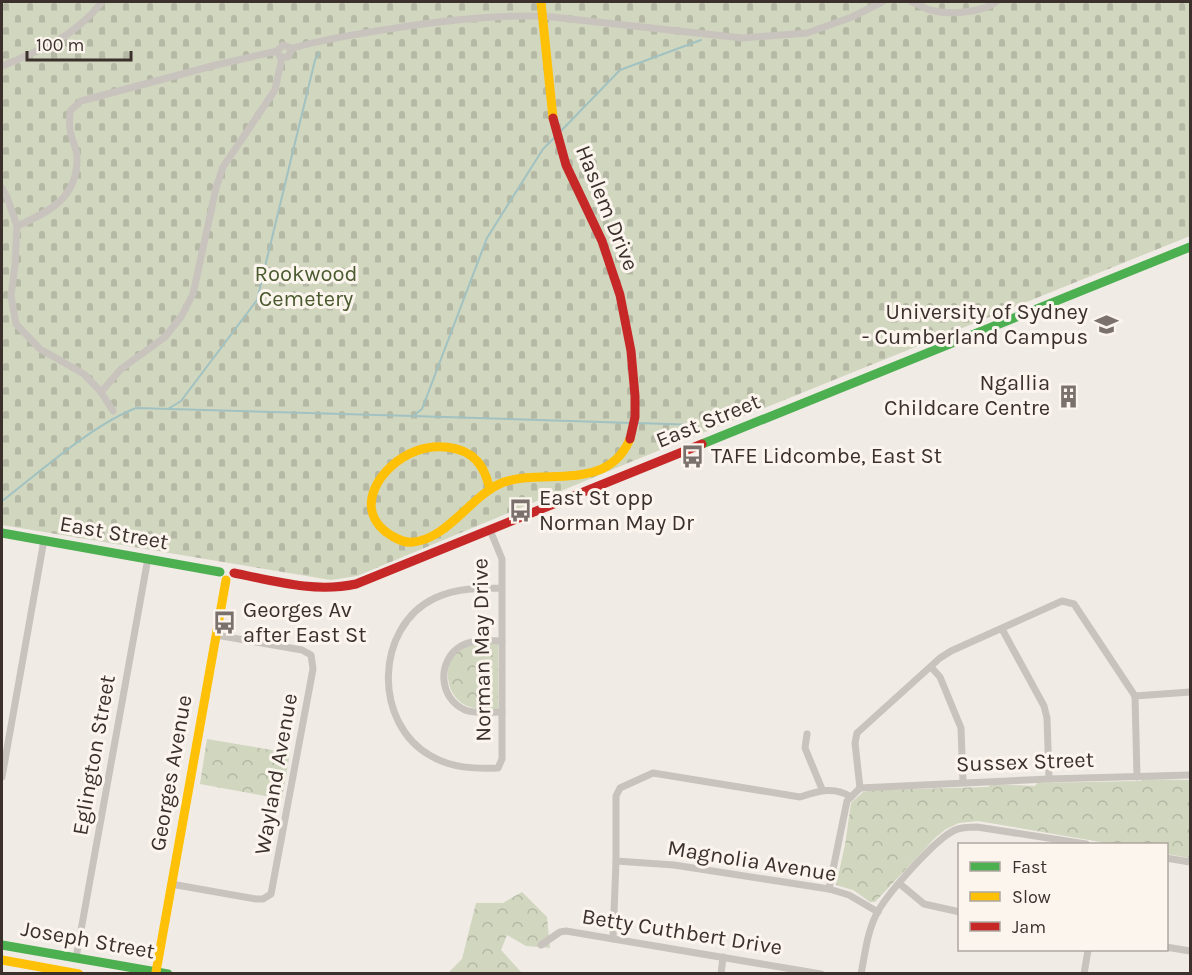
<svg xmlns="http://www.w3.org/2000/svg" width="1192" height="975" font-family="Karla,sans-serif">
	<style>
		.forest { fill: url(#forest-crowns) }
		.cemetery { fill: url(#cemetery-stones) }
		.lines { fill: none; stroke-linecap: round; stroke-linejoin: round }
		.stream { stroke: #a1c2c1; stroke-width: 2 }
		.street { stroke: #c9c3be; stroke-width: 7 }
		.fast { stroke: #4caf50; stroke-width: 9 }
		.slow { stroke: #ffc107; stroke-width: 9 }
		.jam { stroke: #c62828; stroke-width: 9 }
		.labels { text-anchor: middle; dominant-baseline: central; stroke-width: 6; stroke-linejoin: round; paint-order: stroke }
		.street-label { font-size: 22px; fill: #3b302b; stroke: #fbf5ee }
		.park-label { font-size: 22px; fill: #4a5a2e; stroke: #fbf5ee }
		.poi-label { font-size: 22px; fill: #3b302b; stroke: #fbf5ee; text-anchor: start }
	</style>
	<defs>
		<pattern id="forest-crowns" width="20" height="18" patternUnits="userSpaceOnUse" patternTransform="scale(1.5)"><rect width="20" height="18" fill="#d1d6bf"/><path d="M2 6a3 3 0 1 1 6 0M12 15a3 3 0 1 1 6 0" fill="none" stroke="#b4b8a4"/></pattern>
		<pattern id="cemetery-stones" width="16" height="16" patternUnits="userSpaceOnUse" patternTransform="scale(1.5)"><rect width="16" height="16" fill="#d1d6bf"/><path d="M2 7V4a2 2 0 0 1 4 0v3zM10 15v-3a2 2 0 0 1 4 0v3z" fill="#b4b8a4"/></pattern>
	</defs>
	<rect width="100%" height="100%" fill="#f0ebe5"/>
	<g class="forest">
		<path d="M484,644H498V709C489,709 478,710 470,707C448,701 440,667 457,652C464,646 475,645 484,644Z"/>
		<path d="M207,739L290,753L282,799L200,784Z"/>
		<path d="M1144,779L1190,780V858L1167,854L1166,844H1112L978,821L959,823L946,829L935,838L875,902H870L853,890L836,885L845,845L851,803L863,792L873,790L988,787L992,784L1035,786L1037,783L1140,781Z"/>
		<path d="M522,892L547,917L550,948L526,946L507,935L501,950L522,973L447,974L462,959L476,903H503Z"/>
	</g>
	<path class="cemetery" d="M2,2H1190V236L633,461L357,576L331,580L2,525Z"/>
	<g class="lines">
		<g class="stream">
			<path d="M559,133L620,70L701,40"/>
			<path d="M168,409L181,401L257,300L315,60L319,53"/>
			<path d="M413,416L632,423"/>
			<path d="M637,423L698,425"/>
			<path d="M2,501C40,472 92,425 136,408L413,416L422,409L487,238L543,149L555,137"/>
		</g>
		<g class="street">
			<path d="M912,2C918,4 924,8 930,10C949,15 980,13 996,2"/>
			<path d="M290,49C318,40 347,36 376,31C432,22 486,15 543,16L742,38L807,33L852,17L882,2"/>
			<path d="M2,66C42,50 74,37 102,2"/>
			<path d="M2,188L7,197L17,226L15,265L11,296L16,324L40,349L84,374L101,392L113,411"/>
			<path d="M17,226C49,212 78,198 77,157C77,148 71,139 70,130C69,124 70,117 70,111L81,101L216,65L277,51L283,45L289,47L291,51L288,57H280L277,51"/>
			<path d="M101,392L121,369L165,337L181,317L193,294L216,188L223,167L275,90L282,58"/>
			<path d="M490,530L502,559V759L498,768C474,769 452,768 431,756C373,724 374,627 435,598C457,588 479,588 502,588"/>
			<path d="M1002,629L1044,706L1047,718L1049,779"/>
			<path d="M502,641C488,641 474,639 461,646C437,660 438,698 465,710C476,714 491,712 502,712"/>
			<path d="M931,667L940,677L961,728L963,782"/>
			<path d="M1135,696L1190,692"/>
			<path d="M807,734L805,748L822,789"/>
			<path d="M2,777L44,540"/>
			<path d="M860,788L855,743L857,733L940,658L951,651L1062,601L1074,604L1135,696L1137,777"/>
			<path d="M860,788L1049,779L1190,775"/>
			<path d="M1166,858L1190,862"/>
			<path d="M616,861L674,865L829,889L849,895L878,912"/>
			<path d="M171,884L256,899H263L271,894L313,669L311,655L302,650L216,635"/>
			<path d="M900,884L924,904L960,912"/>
			<path d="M829,889L847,801L860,788"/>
			<path d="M613,939L616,861V796L620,788L653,773L800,797C819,791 834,786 851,797"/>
			<path d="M541,945L560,932L566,931L821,974"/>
			<path d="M1166,947L1190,951"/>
			<path d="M76,958L148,558"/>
			<path d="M721,974L723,957"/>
			<path d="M861,974C865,954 867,933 876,915C885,896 935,839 955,830C962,827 970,827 977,827L1086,844"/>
			<path d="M1084,974L1088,950"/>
		</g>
		<g class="fast">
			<path d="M702,444L1190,247"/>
			<path d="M2,533L220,572"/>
			<path d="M2,945L168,974"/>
		</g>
		<g class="slow">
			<path d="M541,2L553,118"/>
			<path d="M490,489C487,479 484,468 476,460C462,445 434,444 416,451C381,464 349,510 392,536C399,540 405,543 413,542C448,539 472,494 504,482C546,468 607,493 630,439"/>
			<path d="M2,960L79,974"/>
			<path d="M156,972L226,580"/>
		</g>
		<g class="jam">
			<path d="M553,118L566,165L602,241L620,295L631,351L635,396V417L630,439"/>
			<path d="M234,573C274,581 315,593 356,584L702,444"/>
		</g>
	</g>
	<defs>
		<symbol id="university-bare" viewBox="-9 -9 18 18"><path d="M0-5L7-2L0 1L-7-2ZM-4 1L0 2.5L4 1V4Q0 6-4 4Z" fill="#7a716c" stroke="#fbf5ee" stroke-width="2.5" paint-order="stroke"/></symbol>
		<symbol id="building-bare" viewBox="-9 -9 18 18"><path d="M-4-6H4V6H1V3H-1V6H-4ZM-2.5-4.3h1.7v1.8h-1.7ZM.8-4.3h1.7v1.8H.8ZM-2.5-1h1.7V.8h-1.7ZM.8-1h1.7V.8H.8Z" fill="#7a716c" stroke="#fbf5ee" stroke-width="2.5" paint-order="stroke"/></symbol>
		<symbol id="bus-bare" viewBox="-9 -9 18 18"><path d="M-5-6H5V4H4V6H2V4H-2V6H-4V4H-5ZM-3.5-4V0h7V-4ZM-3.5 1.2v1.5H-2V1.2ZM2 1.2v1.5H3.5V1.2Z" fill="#7a716c" stroke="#fbf5ee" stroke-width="2.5" paint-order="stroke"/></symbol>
	</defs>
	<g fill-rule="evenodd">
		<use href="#university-bare" x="1090" y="308" width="33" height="33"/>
		<use href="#building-bare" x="1052" y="380" width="33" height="33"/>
		<use href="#bus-bare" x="676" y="440" width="33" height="33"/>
		<use href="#bus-bare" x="504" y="494" width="33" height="33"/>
		<use href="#bus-bare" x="208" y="606" width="33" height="33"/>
	</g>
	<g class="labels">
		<g class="street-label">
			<text transform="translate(607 208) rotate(68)">Haslem Drive</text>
			<text transform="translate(708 421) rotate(-22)">East Street</text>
			<text transform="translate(114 533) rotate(10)">East Street</text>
			<text transform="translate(482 650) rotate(-91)">Norman May Drive</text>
			<text transform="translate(94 755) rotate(-80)">Eglington Street</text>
			<text transform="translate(1025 762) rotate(-2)">Sussex Street</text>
			<text transform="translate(171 773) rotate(-80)">Georges Avenue</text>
			<text transform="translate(276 774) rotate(-80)">Wayland Avenue</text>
			<text transform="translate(752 861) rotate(9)">Magnolia Avenue</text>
			<text transform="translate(682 932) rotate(9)">Betty Cuthbert Drive</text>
			<text transform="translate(88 940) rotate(10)">Joseph Street</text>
		</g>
		<g class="park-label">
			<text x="306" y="274">Rookwood<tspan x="306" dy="25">Cemetery</tspan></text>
		</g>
		<g class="poi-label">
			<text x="1088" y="312" text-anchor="end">University of Sydney<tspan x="1088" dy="25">- Cumberland Campus</tspan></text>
			<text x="1050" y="383" text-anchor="end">Ngallia<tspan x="1050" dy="25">Childcare Centre</tspan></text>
			<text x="711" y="456">TAFE Lidcombe, East St</text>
			<text x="539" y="498">East St opp<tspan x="539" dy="25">Norman May Dr</tspan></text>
			<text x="243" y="610">Georges Av<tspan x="243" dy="25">after East St</tspan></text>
		</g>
	</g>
	<rect width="1192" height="975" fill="none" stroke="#3b302b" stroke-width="6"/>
	<rect x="958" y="843" width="210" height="108" fill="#fbf5ee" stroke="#aea6a0" stroke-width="1.5"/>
	<rect x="970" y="862" width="30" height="9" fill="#4caf50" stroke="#aea6a0" stroke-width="1.5"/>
	<text x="1012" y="873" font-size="18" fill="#3b302b">Fast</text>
	<rect x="970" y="892" width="30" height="9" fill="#ffc107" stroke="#aea6a0" stroke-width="1.5"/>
	<text x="1012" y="903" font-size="18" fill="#3b302b">Slow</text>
	<rect x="970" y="922" width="30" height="9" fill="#c62828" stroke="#aea6a0" stroke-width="1.5"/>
	<text x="1012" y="933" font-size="18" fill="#3b302b">Jam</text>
	<path d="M27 51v9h104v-9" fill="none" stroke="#3b302b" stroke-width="3"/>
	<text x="36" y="51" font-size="18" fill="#3b302b" stroke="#fbf5ee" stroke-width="4.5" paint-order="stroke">100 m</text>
</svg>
